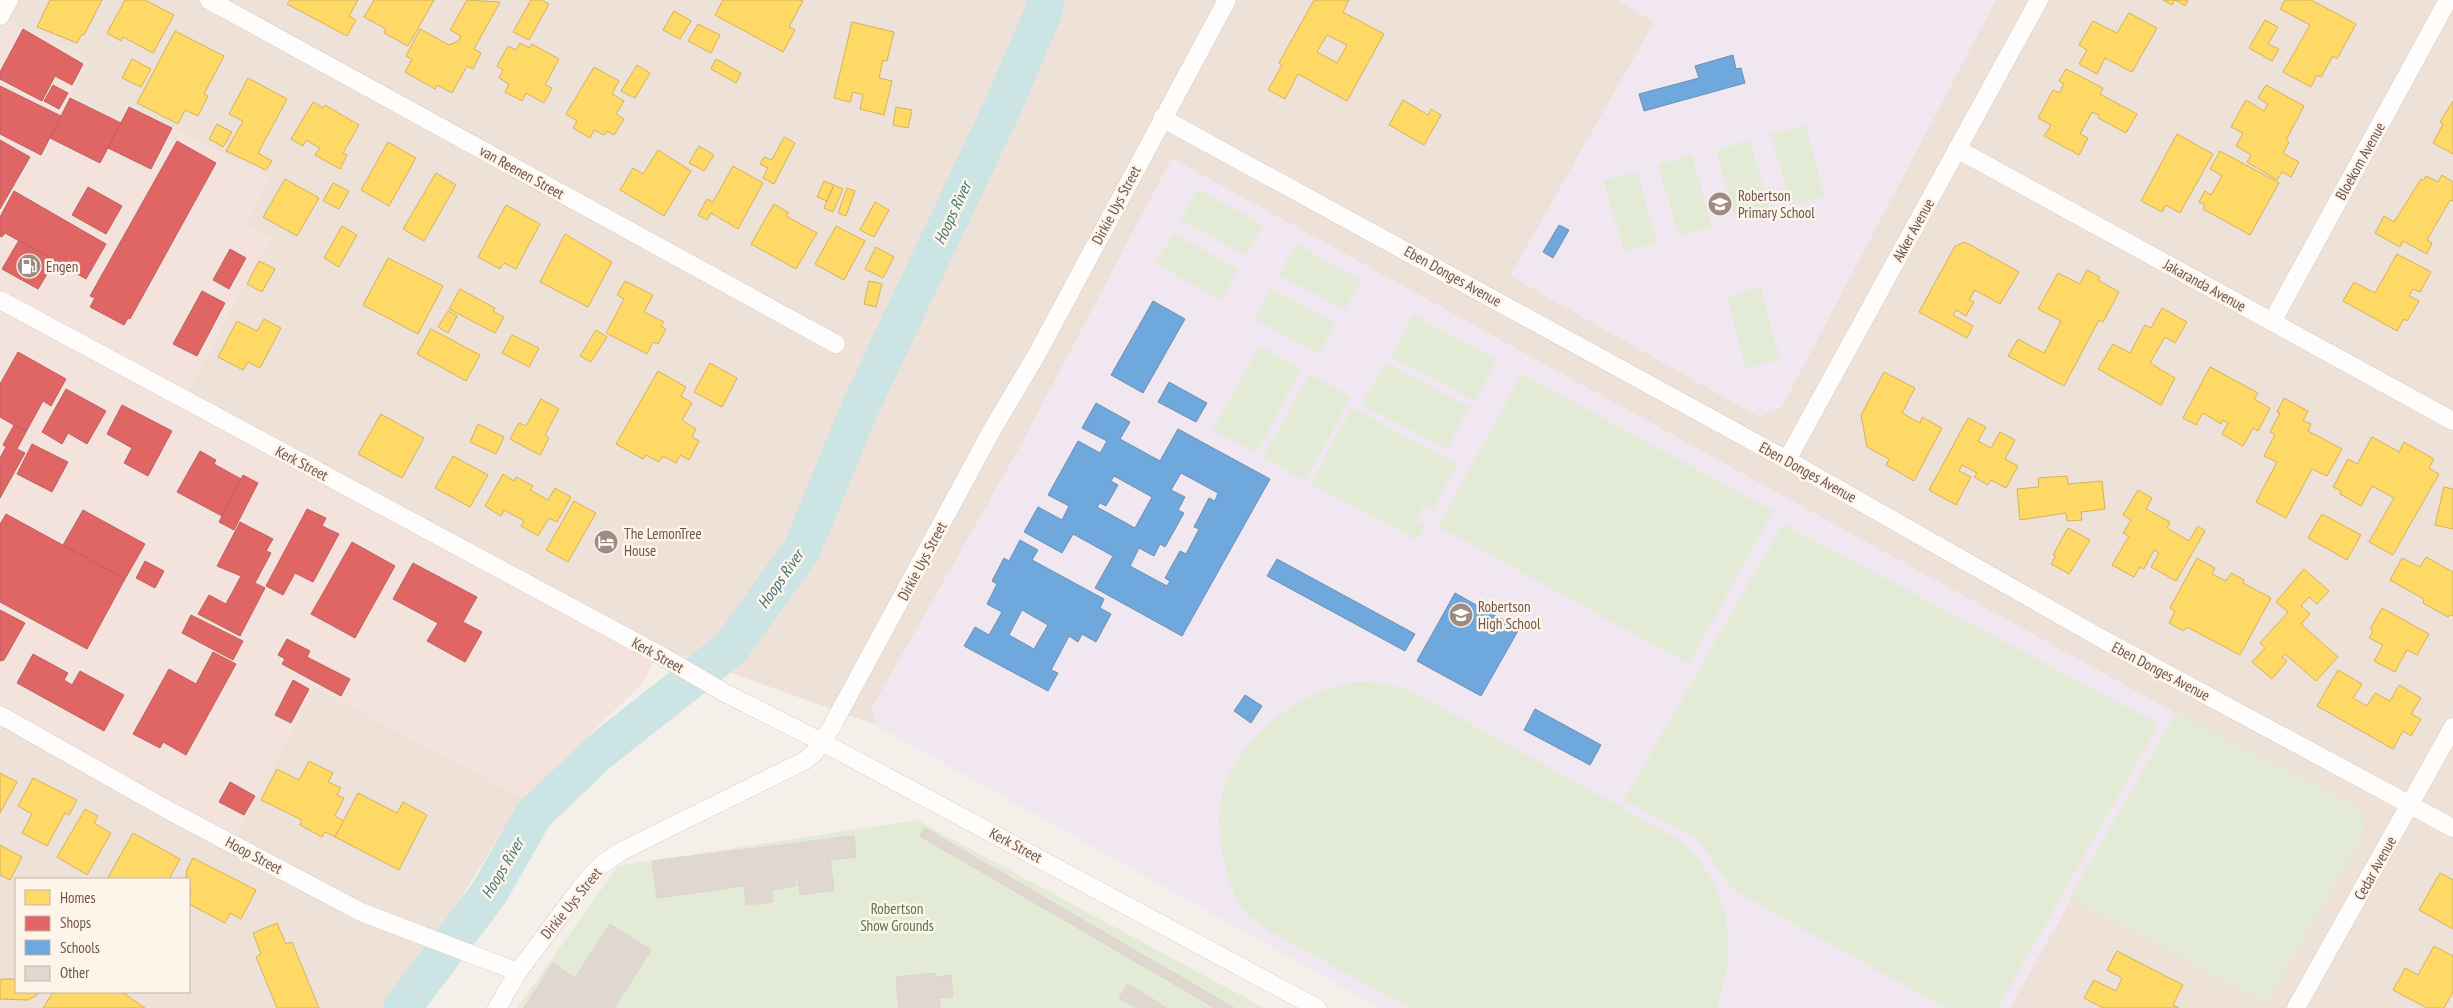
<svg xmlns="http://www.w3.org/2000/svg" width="2453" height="1008" font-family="'PT Sans Narrow',sans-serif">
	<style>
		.residential { fill: #eee1d7; fill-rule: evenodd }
		.commercial { fill: #f4e3dd }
		.education { fill: #f0e7f0 }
		.green { fill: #e3ead5 }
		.homes { fill: #ffd966; stroke: #d4b15e; fill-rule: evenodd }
		.shops { fill: #e06666; stroke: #be615e }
		.schools { fill: #6fa8dc; stroke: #6f8fb1; fill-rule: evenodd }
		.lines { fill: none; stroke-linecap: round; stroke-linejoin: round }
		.river { stroke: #cce4e3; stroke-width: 38 }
		.building { fill: #e1d7d1; stroke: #ddd2cc }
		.street-casing { stroke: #d4ccc8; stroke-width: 19 }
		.street { stroke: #fefdfc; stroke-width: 18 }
		.labels { text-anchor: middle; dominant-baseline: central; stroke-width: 5; stroke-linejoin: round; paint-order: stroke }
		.street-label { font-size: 15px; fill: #70554c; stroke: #fdf4ea }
		.poi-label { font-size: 15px; fill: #70554c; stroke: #fdf4ea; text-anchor: start }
		.park-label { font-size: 15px; fill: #587545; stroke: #fdf4ea }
		.water-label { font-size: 16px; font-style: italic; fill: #45777b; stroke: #fdf4ea }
	</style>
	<rect width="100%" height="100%" fill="#f5efe9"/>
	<g class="residential">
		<path d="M0,0H2453V1008H2010L2070,897L1172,158L1021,445L872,708L876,725L662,648L184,397L270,238L246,226L128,105L120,122L69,96L89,60L5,20L0,29Z"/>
		<path d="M315,687L523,798L392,1008H0V718ZM16,879H189V992H16Z"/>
	</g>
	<path class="commercial" d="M5,19L89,59L70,96L120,122L129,105L269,177L246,225L270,238L184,396L662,648L641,685L523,798L315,687L231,847L0,718V29Z"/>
	<g class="education">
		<path d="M1617,0H1996L1782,407L1759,417L1510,276L1654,22Z"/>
		<path d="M1172,158L2176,713L2010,1008H1380L876,725L872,708L1021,445Z"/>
	</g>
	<g class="green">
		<path d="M1805,125L1825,196L1791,206L1771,134Z"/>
		<path d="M1750,140L1770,212L1736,221L1716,150Z"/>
		<path d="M1692,155L1712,227L1679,236L1658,165Z"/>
		<path d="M1637,171L1657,243L1624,252L1604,181Z"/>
		<path d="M1198,189L1263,225L1246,255L1181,220Z"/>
		<path d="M1173,234L1238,269L1221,300L1156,264Z"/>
		<path d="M1296,244L1361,280L1345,310L1279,275Z"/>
		<path d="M1760,287L1780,359L1746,368L1727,297Z"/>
		<path d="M1271,288L1336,324L1319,354L1254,319Z"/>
		<path d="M1413,315L1497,359L1475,401L1391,357Z"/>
		<path d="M1259,346L1301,369L1256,453L1213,430Z"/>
		<path d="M1385,362L1469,407L1447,449L1362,405Z"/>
		<path d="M1309,374L1351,397L1305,480L1263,458Z"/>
		<path d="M1522,374L1773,511L1689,664L1438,526Z"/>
		<path d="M1352,408L1457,464L1433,509L1424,505L1416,520L1425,525L1417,540L1311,484Z"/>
		<path d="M1783,524L2159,724L1998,1008H1946L1733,890L1697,839L1624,800Z"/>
		<path d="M1356,682H1372L1407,689L1682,841C1730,888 1740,946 1716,1008H1410L1271,932C1265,927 1258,924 1252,919C1237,906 1227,877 1223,858C1221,844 1218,827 1219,812C1225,745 1294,692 1356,682Z"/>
		<path d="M2176,713L2356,807L2363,814L2364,833L2266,1003L2070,897Z"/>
		<path d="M917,820L1264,1008H517L618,866Z"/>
	</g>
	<g class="homes">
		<path d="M50,0H102L84,35L82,34L77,43L37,27Z"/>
		<path d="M125,0H145L174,15L153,53L123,37L121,41L107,33Z"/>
		<path d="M290,0H358L349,16L356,20L347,36L287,4Z"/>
		<path d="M374,0H434L408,46L384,33L386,29L364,17Z"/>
		<path d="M467,0L500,2L474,49L481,53L473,69L467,66L452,93L437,85L435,89L405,72L412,59L406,56L420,29L449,45L458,41L461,36L450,30Z"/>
		<path d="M531,0H541L549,4L529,40L513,32Z"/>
		<path d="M723,0H801L803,1L789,27L795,30L783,52L715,15Z"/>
		<path d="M1314,0H1349L1343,12L1384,34L1347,101L1298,74L1285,99L1268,90L1282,65L1279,63ZM1327,35L1347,45L1337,63L1317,52Z"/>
		<path d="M2163,0H2188L2185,6L2175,0L2172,5Z"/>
		<path d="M2285,0H2311L2356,24L2337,59L2333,56L2321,77L2317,75L2311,87L2283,72L2310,25L2280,9Z"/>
		<path d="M674,11L691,21L680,39L663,30Z"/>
		<path d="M2129,13L2157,28L2132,72L2105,58L2097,74L2079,64L2087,50L2079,45L2093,21L2117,33Z"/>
		<path d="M2265,20L2278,27L2268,44L2279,49L2272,61L2249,48Z"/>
		<path d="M852,22L894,32L887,61L883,60L879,78L892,81L884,115L860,109L863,95L853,92L850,102L834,98Z"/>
		<path d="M698,24L720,35L711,53L688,41Z"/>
		<path d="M175,31L224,56L204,94L208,96L198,116L185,110L178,124L137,103Z"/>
		<path d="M520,43L529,48L532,44L559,59L545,85L552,88L544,103L526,93L522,101L505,92L509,84L499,78L503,70L497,66L508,46L516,50Z"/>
		<path d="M132,59L151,69L141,87L122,78Z"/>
		<path d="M716,59L741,73L736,83L711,69Z"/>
		<path d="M637,65L650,73L635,98L621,91Z"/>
		<path d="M594,67L619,81L612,94L624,101L616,114L624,119L614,135L607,131L604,135L594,130L590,138L573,128L577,121L566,114Z"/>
		<path d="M2066,69L2103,88L2100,94L2137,114L2126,133L2098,118L2099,115L2092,112L2080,134L2088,138L2079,155L2044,136L2051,125L2038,118L2053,90L2059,93L2064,84L2059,81Z"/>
		<path d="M248,78L287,99L258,153L272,161L266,170L226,151L243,121L229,114Z"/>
		<path d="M2266,85L2304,106L2286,140L2289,142L2283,153L2299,162L2291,177L2282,172L2277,180L2247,162L2251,155L2236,146L2243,133L2231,127L2246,100L2264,111L2268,104L2258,98Z"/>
		<path d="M1403,100L1428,115L1431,109L1441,115L1424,145L1389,125Z"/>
		<path d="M2453,101V154L2433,143L2443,124L2440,122Z"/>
		<path d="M313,102L323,108L325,105L359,125L343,153L347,155L340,169L315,155L320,148L306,140L303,146L291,139Z"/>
		<path d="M896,107L912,110L908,128L893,125Z"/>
		<path d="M217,124L232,132L223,147L209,139Z"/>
		<path d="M2177,134L2213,154L2180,213L2166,205L2162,212L2141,201Z"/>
		<path d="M784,137L795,143L774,184L763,178L768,168L760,164L764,157L772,160Z"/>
		<path d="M388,142L416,158L389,206L361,190Z"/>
		<path d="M699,146L714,155L704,171L689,163Z"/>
		<path d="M658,150L691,171L664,216L620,190L633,168L643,174Z"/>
		<path d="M2220,151L2279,183L2250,235L2203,209L2205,205L2199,202L2205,191L2211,195L2222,176L2210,169Z"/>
		<path d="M733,166L763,183L738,229L711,213L707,220L698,215L707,199L713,202Z"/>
		<path d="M436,173L456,185L424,241L403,229Z"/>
		<path d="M2442,175L2453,182V201L2450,200L2427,240L2432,243L2427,254L2403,241L2400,247L2375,233L2384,216L2394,222L2421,179L2423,181L2426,176L2438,182Z"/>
		<path d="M285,179L319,198L297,236L263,217Z"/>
		<path d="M824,181L834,185L827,201L817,197Z"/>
		<path d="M333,183L349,191L339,209L323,201Z"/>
		<path d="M834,185L843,189L833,212L824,208Z"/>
		<path d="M847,188L855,191L846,216L838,213Z"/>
		<path d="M875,202L889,210L874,237L860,230Z"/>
		<path d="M774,204L789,213L786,216L817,233L796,269L751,244Z"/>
		<path d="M506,205L540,224L516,269L504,263L500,269L478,257Z"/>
		<path d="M342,226L357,235L339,267L324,258Z"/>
		<path d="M836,226L865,241L844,280L815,264Z"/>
		<path d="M565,234L612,262L588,307L540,282Z"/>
		<path d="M1965,242L2019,272L2000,304L1975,290L1969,300L1974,302L1966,316L1956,310L1953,315L1973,326L1967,338L1919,312L1955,246Z"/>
		<path d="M876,247L894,257L883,278L865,269Z"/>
		<path d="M2397,254L2431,272L2420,292L2413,289L2409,296L2419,301L2407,321L2404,319L2397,331L2343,301L2354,282L2375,293Z"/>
		<path d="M388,258L443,286L418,334L363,305Z"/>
		<path d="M259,261L275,269L262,292L247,284Z"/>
		<path d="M2087,270L2100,277L2098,280L2119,292L2103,322L2099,320L2064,386L2008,356L2018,339L2044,353L2061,321L2038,309L2058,273L2080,284Z"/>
		<path d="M625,281L653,295L644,312L664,322L661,326L666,329L658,344L653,342L647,354L606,333L624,299L617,295Z"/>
		<path d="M869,281L882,284L876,307L864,304Z"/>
		<path d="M460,289L495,308L493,311L504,317L495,333L449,309Z"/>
		<path d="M2162,308L2187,322L2175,343L2165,337L2150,363L2175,378L2161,405L2098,369L2113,344L2130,353L2145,325L2151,328Z"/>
		<path d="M448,311L457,316L448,333L438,327Z"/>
		<path d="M264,319L281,328L260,368L248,362L243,370L218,357L237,321L257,331Z"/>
		<path d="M431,329L480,355L466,381L417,354Z"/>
		<path d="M596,330L607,337L591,362L580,356Z"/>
		<path d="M512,335L539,348L529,367L502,353Z"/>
		<path d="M710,363L737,378L722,407L694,392Z"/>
		<path d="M2210,367L2258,393L2254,399L2270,408L2258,431L2253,428L2243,446L2222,434L2228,423L2223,420L2221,424L2203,413L2196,425L2183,418Z"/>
		<path d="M658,371L686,387L681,396L692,403L682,420L696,429L692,437L699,441L689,460L680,455L676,463L663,456L659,462L646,455L643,459L616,444Z"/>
		<path d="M1884,372L1915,388L1902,413L1920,423L1922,417L1942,428L1914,481L1886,465L1889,459L1867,447L1861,415Z"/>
		<path d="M2284,398L2308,411L2303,421L2311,424L2308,431L2342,449L2327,476L2312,469L2286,518L2256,502L2277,462L2264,456L2275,435L2270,432L2280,413L2277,412Z"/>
		<path d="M541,399L559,409L545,435L549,438L540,455L510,439L519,423L526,426Z"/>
		<path d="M381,414L424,438L402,478L358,454Z"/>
		<path d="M1968,418L1986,427L1978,441L1991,448L2000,432L2015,440L2005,459L2018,466L2006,488L1991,480L1988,485L1974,477L1977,473L1962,465L1959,471L1971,477L1956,505L1929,490Z"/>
		<path d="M478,424L504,437L496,454L470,442Z"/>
		<path d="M2372,437L2399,452L2404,442L2434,459L2429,468L2439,474L2393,555L2369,542L2394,498L2372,486L2361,506L2340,494L2341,491L2333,487L2348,459L2357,464Z"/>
		<path d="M453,456L488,475L470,507L435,488Z"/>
		<path d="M503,474L514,481L516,477L533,486L530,490L548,500L555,488L571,497L557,522L549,518L538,536L521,526L524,521L504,510L501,516L485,506Z"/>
		<path d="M2067,476L2068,484L2102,481L2105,509L2081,512L2082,520L2067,521L2066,513L2020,520L2017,489L2039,487L2038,478Z"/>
		<path d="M2444,487L2453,489V529L2435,525Z"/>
		<path d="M2138,490L2152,498L2146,509L2170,522L2167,528L2189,541L2198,526L2205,531L2176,581L2151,567L2159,553L2154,550L2144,569L2140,567L2134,577L2112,565L2129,536L2123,533L2131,520L2123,515Z"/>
		<path d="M574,501L596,513L568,562L546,550Z"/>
		<path d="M2322,514L2361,535L2347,560L2308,538Z"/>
		<path d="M2068,528L2090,540L2069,574L2051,564L2056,556L2053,555Z"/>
		<path d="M2426,557L2453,572V616L2450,615L2448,617L2423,603L2424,599L2390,580L2402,558L2420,567Z"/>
		<path d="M2197,558L2215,568L2212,574L2226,581L2231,573L2244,580L2243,583L2271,598L2240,655L2187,627L2184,631L2169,623L2175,611L2170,608Z"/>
		<path d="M2304,569L2329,591L2317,604L2309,597L2301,606L2310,614L2301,624L2338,657L2316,681L2285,654L2282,657L2287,661L2272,679L2252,662L2265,648L2260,643L2288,612L2276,602Z"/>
		<path d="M2382,608L2429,634L2417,655L2407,650L2395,672L2374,661L2383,645L2369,638L2373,631L2370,629Z"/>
		<path d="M2338,670L2362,684L2353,698L2367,706L2375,693L2390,701L2399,685L2421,698L2411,714L2421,719L2411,736L2403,731L2393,749L2317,706Z"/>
		<path d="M309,761L333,773L328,782L341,788L337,795L344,798L335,816L344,821L335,837L325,832L322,837L300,825L302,820L261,800L277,769L299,780Z"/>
		<path d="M0,773L17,782L0,813Z"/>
		<path d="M33,778L77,800L69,815L65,813L47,846L22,833L32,814L18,806Z"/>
		<path d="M358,793L397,813L403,802L427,815L399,870L335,837Z"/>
		<path d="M85,809L98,816L94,823L111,833L87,875L57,857Z"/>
		<path d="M133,833L180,859L169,879H107Z"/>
		<path d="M0,845L22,857L10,880L0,875Z"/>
		<path d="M193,858L256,890L241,919L230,913L225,923L189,904L191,888L189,887V879H186L187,869Z"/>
		<path d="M2440,873L2453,880V929L2419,910Z"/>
		<path d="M277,923L286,944L292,942L319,1008H277L256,957L261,954L253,933Z"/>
		<path d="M2434,946L2453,956V992L2444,1008H2427L2393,990L2405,968L2418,975Z"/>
		<path d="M2117,951L2183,985L2173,1005L2179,1008H2103L2084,998L2094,980L2116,991L2122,978L2107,970Z"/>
		<path d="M3,979H16V992H38L37,995L28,1000L0,999V980Z"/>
		<path d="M53,992H122L145,1008H43Z"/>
	</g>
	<g class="shops">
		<path d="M23,29L83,64L72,85L55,76L42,101L0,79V72Z"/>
		<path d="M53,85L68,93L59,109L44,101Z"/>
		<path d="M0,86L61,116L41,155L0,134Z"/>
		<path d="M70,98L121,123L100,163L50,138Z"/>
		<path d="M129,107L172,128L151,169L108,148Z"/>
		<path d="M0,140L30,157L0,209Z"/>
		<path d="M177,141L216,163L130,319L128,318L124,325L90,307L95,298L90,296Z"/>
		<path d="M88,187L122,206L106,234L72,215Z"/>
		<path d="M14,191L106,244L86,279L5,233L2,237L0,236V217Z"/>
		<path d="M19,240L55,261L38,289L2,269Z"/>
		<path d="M230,249L246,258L229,289L213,280Z"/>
		<path d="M202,291L225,303L197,356L173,344Z"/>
		<path d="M18,352L66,379L51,406L43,401L26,432L0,417V384Z"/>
		<path d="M66,389L106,411L87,444L68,433L62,444L42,432Z"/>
		<path d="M122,405L172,431L148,476L124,463L132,448L107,434Z"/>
		<path d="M14,425L26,432L17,449L25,453L0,498V458L6,447L3,445Z"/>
		<path d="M32,444L68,462L52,492L17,474Z"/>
		<path d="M200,451L216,460L214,464L241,479L222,516L177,492Z"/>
		<path d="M243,475L258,483L234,530L219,522Z"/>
		<path d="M307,509L326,518L322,526L339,534L313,582L295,573L283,595L266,586Z"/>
		<path d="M83,510L145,544L125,579L63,545Z"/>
		<path d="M6,514L125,579L87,649L0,602V524Z"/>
		<path d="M240,522L273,539L266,551L271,553L255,583L265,588L240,636L198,614L209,595L226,604L241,576L217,566Z"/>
		<path d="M352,542L395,566L355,638L311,614Z"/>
		<path d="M145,561L164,571L155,588L136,578Z"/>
		<path d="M413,563L477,597L463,622L482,632L465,662L427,641L438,623L393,599Z"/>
		<path d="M0,610L25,623L4,660L0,661Z"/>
		<path d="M191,615L243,641L233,660L182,633Z"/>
		<path d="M287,639L310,651L307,657L350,679L341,696L282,664L285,659L278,655Z"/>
		<path d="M213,652L236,664L186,755L163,742L160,748L133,734L169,669L196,684Z"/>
		<path d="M33,654L68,673L64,680L72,685L80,671L124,695L104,731L17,683Z"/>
		<path d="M293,680L309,689L291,723L275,715Z"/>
		<path d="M230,782L255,796L244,815L219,802Z"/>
	</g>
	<g class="schools">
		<path d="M1733,55L1736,69L1741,68L1745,83L1644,111L1639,94L1699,78L1695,66Z"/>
		<path d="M1559,225L1569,230L1553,258L1543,252Z"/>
		<path d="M1153,301L1185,319L1143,393L1111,375Z"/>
		<path d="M1169,382L1207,403L1196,422L1158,402Z"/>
		<path d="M1096,403L1130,422L1120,439L1160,461L1178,429L1270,479L1182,636L1095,588L1113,556L1073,534L1062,553L1024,532L1038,507L1062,520L1069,506L1048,495L1078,441L1100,453L1107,441L1082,428ZM1181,473L1218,493L1215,501L1209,498L1194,527L1199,529L1186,554L1180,551L1165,578L1170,581L1167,586L1130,566L1139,548L1154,556L1160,544L1165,547L1184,513L1178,510L1185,497L1171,490ZM1114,476L1152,497L1135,528L1097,507L1100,503L1106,506L1118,485L1111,481Z"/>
		<path d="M1020,540L1038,550L1032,560L1104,599L1100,608L1111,614L1096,642L1082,634L1078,642L1069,636L1051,670L1058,673L1048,691L964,646L975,627L989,635L1002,612L987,604L997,584L992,581L1004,558L1009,561ZM1022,610L1048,625L1034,649L1009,635Z"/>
		<path d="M1277,559L1415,634L1405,651L1267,576Z"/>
		<path d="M1455,593L1519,629L1481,696L1417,661Z"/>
		<path d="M1245,695L1262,706L1251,723L1234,711Z"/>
		<path d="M1535,709L1601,745L1590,765L1524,730Z"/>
	</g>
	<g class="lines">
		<path class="river" d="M402,1008L489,893L534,814L599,752L731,648L802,549L859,410L1004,104L1044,11L1046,0"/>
	</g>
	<g class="building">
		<path d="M925,828L1234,1008H1215L920,836Z"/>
		<path d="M854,836L856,857L830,860L834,890L800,895L798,879H795L796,886L772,890L773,902L746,905L744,886L657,898L652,861Z"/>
		<path d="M610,924L651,950L614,1008H524L553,963L575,978Z"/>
		<path d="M935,973V977L951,975L953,997L939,998L940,1008H899L896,977Z"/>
		<path d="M1128,984L1167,1008H1136L1119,998Z"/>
	</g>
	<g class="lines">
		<defs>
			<g id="street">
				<path d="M209,0L836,344"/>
				<path d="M0,16L9,0"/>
				<path d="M1162,118L1787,460L2104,640L2453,828"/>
				<path d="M1957,149L2453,421"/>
				<path d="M0,300L667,659L725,693L822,742L1317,1008"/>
				<path d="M2272,322L2448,0"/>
				<path d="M1787,460L2039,0"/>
				<path d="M0,715L168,810L361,912L518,972"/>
				<path d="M497,1008L518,972L582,886L601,865L620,852L806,760L814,753L831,728L992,430L1037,354L1227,0"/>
				<path d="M2296,1008L2453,727"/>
			</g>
		</defs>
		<use href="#street" class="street-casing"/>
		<use href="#street" class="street"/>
	</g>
	<defs>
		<symbol id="school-disc" viewBox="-11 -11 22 22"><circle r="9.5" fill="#9f8b83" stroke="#fdf4ea"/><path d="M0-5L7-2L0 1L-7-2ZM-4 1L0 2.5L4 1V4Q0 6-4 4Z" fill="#fff"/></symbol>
		<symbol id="fuel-disc" viewBox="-11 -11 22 22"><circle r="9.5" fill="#9f8b83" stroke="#fdf4ea"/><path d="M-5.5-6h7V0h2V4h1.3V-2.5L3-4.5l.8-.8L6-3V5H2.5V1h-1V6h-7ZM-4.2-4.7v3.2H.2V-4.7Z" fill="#fff"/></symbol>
		<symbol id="hotel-disc" viewBox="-11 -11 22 22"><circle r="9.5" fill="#9f8b83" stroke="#fdf4ea"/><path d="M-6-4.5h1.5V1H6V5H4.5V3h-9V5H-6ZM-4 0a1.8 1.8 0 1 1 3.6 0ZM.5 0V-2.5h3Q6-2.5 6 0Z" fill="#fff"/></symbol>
	</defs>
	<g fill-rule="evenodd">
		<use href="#school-disc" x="1706" y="190" width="28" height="28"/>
		<use href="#fuel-disc" x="15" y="252" width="28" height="28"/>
		<use href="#hotel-disc" x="592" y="528" width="28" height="28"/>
		<use href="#school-disc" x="1447" y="601" width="28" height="28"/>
	</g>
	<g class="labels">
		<g class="street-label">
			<text transform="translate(2360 161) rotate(-61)">Bloekom Avenue</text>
			<text transform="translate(522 172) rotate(29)">van Reenen Street</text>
			<text transform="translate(1116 205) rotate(-62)">Dirkie Uys Street</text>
			<text transform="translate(1913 230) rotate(-61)">Akker Avenue</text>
			<text transform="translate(1453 276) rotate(29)">Eben Donges Avenue</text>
			<text transform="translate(2205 285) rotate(29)">Jakaranda Avenue</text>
			<text transform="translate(302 463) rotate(28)">Kerk Street</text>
			<text transform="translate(1808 472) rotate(29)">Eben Donges Avenue</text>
			<text transform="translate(922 561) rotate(-62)">Dirkie Uys Street</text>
			<text transform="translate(658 655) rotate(29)">Kerk Street</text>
			<text transform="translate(2161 671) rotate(28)">Eben Donges Avenue</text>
			<text transform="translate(1016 845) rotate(28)">Kerk Street</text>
			<text transform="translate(254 855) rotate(28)">Hoop Street</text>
			<text transform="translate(2375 868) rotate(-61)">Cedar Avenue</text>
			<text transform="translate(571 903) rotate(-51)">Dirkie Uys Street</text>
		</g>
		<g class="poi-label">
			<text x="1738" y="195">Robertson<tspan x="1738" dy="17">Primary School</tspan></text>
			<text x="46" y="266">Engen</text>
			<text x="624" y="533">The LemonTree<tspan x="624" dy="17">House</tspan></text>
			<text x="1478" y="606">Robertson<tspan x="1478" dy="17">High School</tspan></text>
		</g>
		<g class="park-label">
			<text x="897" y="908">Robertson<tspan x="897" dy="17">Show Grounds</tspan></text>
		</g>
		<g class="water-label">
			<text transform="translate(952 213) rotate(-65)">Hoops River</text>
			<text transform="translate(780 579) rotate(-55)">Hoops River</text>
			<text transform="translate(502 868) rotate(-59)">Hoops River</text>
		</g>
	</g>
	<rect x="15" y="878" width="175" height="115" fill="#fdf4ea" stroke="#c5b4ab"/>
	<rect x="25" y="890" width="25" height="15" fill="#ffd966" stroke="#c5b4ab"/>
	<text x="60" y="903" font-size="15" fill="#70554c">Homes</text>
	<rect x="25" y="916" width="25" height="15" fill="#e06666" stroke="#c5b4ab"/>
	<text x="60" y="928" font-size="15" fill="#70554c">Shops</text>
	<rect x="25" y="940" width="25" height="15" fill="#6fa8dc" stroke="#c5b4ab"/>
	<text x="60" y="953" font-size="15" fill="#70554c">Schools</text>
	<rect x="25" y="966" width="25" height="15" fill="#e1d7d1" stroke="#c5b4ab"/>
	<text x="60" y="978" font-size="15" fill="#70554c">Other</text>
</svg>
